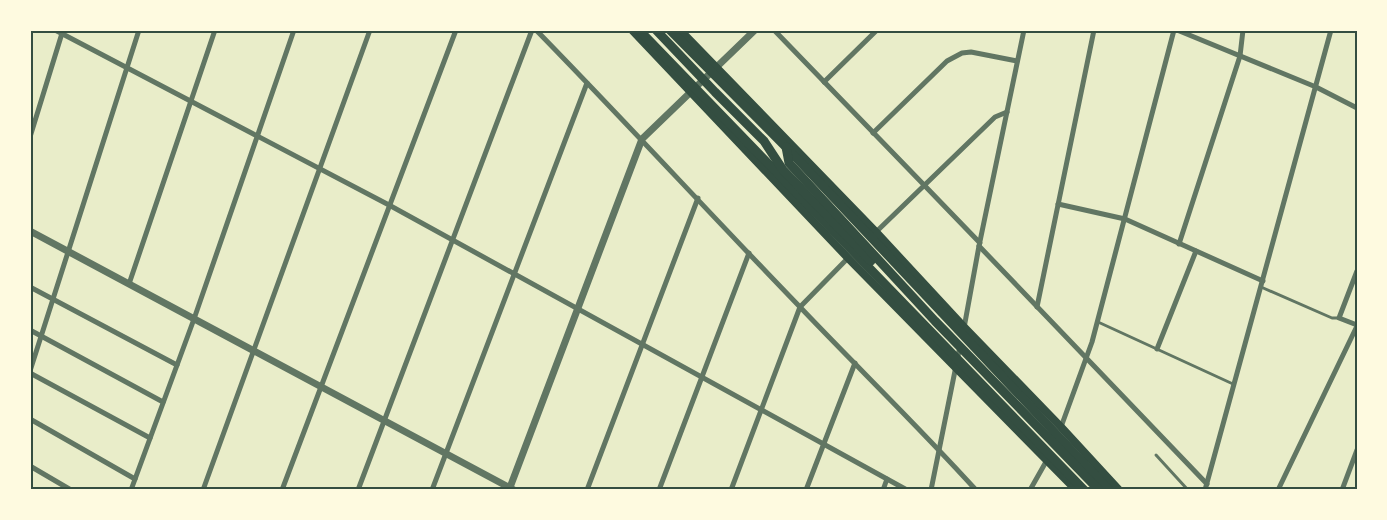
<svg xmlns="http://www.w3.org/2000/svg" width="1387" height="520" font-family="'Alegreya Sans',sans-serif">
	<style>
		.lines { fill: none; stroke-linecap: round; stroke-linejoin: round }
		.service { stroke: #617663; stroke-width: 3 }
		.minor { stroke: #617663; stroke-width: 5 }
		.tertiary { stroke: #617663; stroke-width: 7 }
		.primary { stroke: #344e41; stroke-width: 8 }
		.motorway { stroke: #344e41; stroke-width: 9 }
		.neatline { fill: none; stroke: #344e41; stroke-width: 2 }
	</style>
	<rect width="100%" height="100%" fill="#e9edc9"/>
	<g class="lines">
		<g class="service">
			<path d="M1261,287L1332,318H1339"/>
			<path d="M1098,322L1233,384"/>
			<path d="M1156,455L1188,490"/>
		</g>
		<g class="minor">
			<path d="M55,30L389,205L907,490"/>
			<path d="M536,30C625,121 711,215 800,307C858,368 919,427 976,490"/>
			<path d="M774,30L925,186L980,243"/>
			<path d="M1177,30L1316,87L1357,108"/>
			<path d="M824,82L877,30"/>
			<path d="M873,133L947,61L962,53L971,52L1017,61"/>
			<path d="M30,137L63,30"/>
			<path d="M1058,204L1125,219L1263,281"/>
			<path d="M876,232L995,117L1007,112"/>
			<path d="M1179,244L1240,56L1243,30"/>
			<path d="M979,246L1207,484"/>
			<path d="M1357,271L1339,318L1357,325"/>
			<path d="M129,284L215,30"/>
			<path d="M30,287L177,365"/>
			<path d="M1037,307L1094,30"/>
			<path d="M964,328L979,246L1024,30"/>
			<path d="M30,330L163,402"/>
			<path d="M1157,349L1196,251"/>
			<path d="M30,371L139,30"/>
			<path d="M30,373L150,438"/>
			<path d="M30,419L135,479"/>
			<path d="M1061,427L1092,342L1174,30"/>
			<path d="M30,466L71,490"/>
			<path d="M131,490L194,319L294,30"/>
			<path d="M203,490L370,30"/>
			<path d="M282,490L456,30"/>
			<path d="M358,490L532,30"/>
			<path d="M432,490L587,83"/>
			<path d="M587,490L698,198"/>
			<path d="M659,490L749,253"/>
			<path d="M731,490L800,307L848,258"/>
			<path d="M806,490L855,363"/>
			<path d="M883,490L887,479"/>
			<path d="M931,490L960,346"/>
			<path d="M1030,490L1047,460"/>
			<path d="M1205,490L1331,30"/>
			<path d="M1278,490L1357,326"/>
			<path d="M1342,490L1357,450"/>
		</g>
		<g class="tertiary">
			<path d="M30,231L514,490"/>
			<path d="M509,490L642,139L755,30"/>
		</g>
		<g class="primary">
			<path d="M632,30L848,258L1076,490"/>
			<path d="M680,30L876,232L964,327L1061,427L1119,490"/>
		</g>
		<g class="motorway">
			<path d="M639,30L1084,490"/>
			<path d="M656,30L715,92L764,141L783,170L871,261"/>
			<path d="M670,30L786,147L1109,490"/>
			<path d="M786,147L789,163L935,321L1099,490"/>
		</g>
	</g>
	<rect width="1387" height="520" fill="none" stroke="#fefae0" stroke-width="63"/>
	<rect x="32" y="32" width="1324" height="456" class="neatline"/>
</svg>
